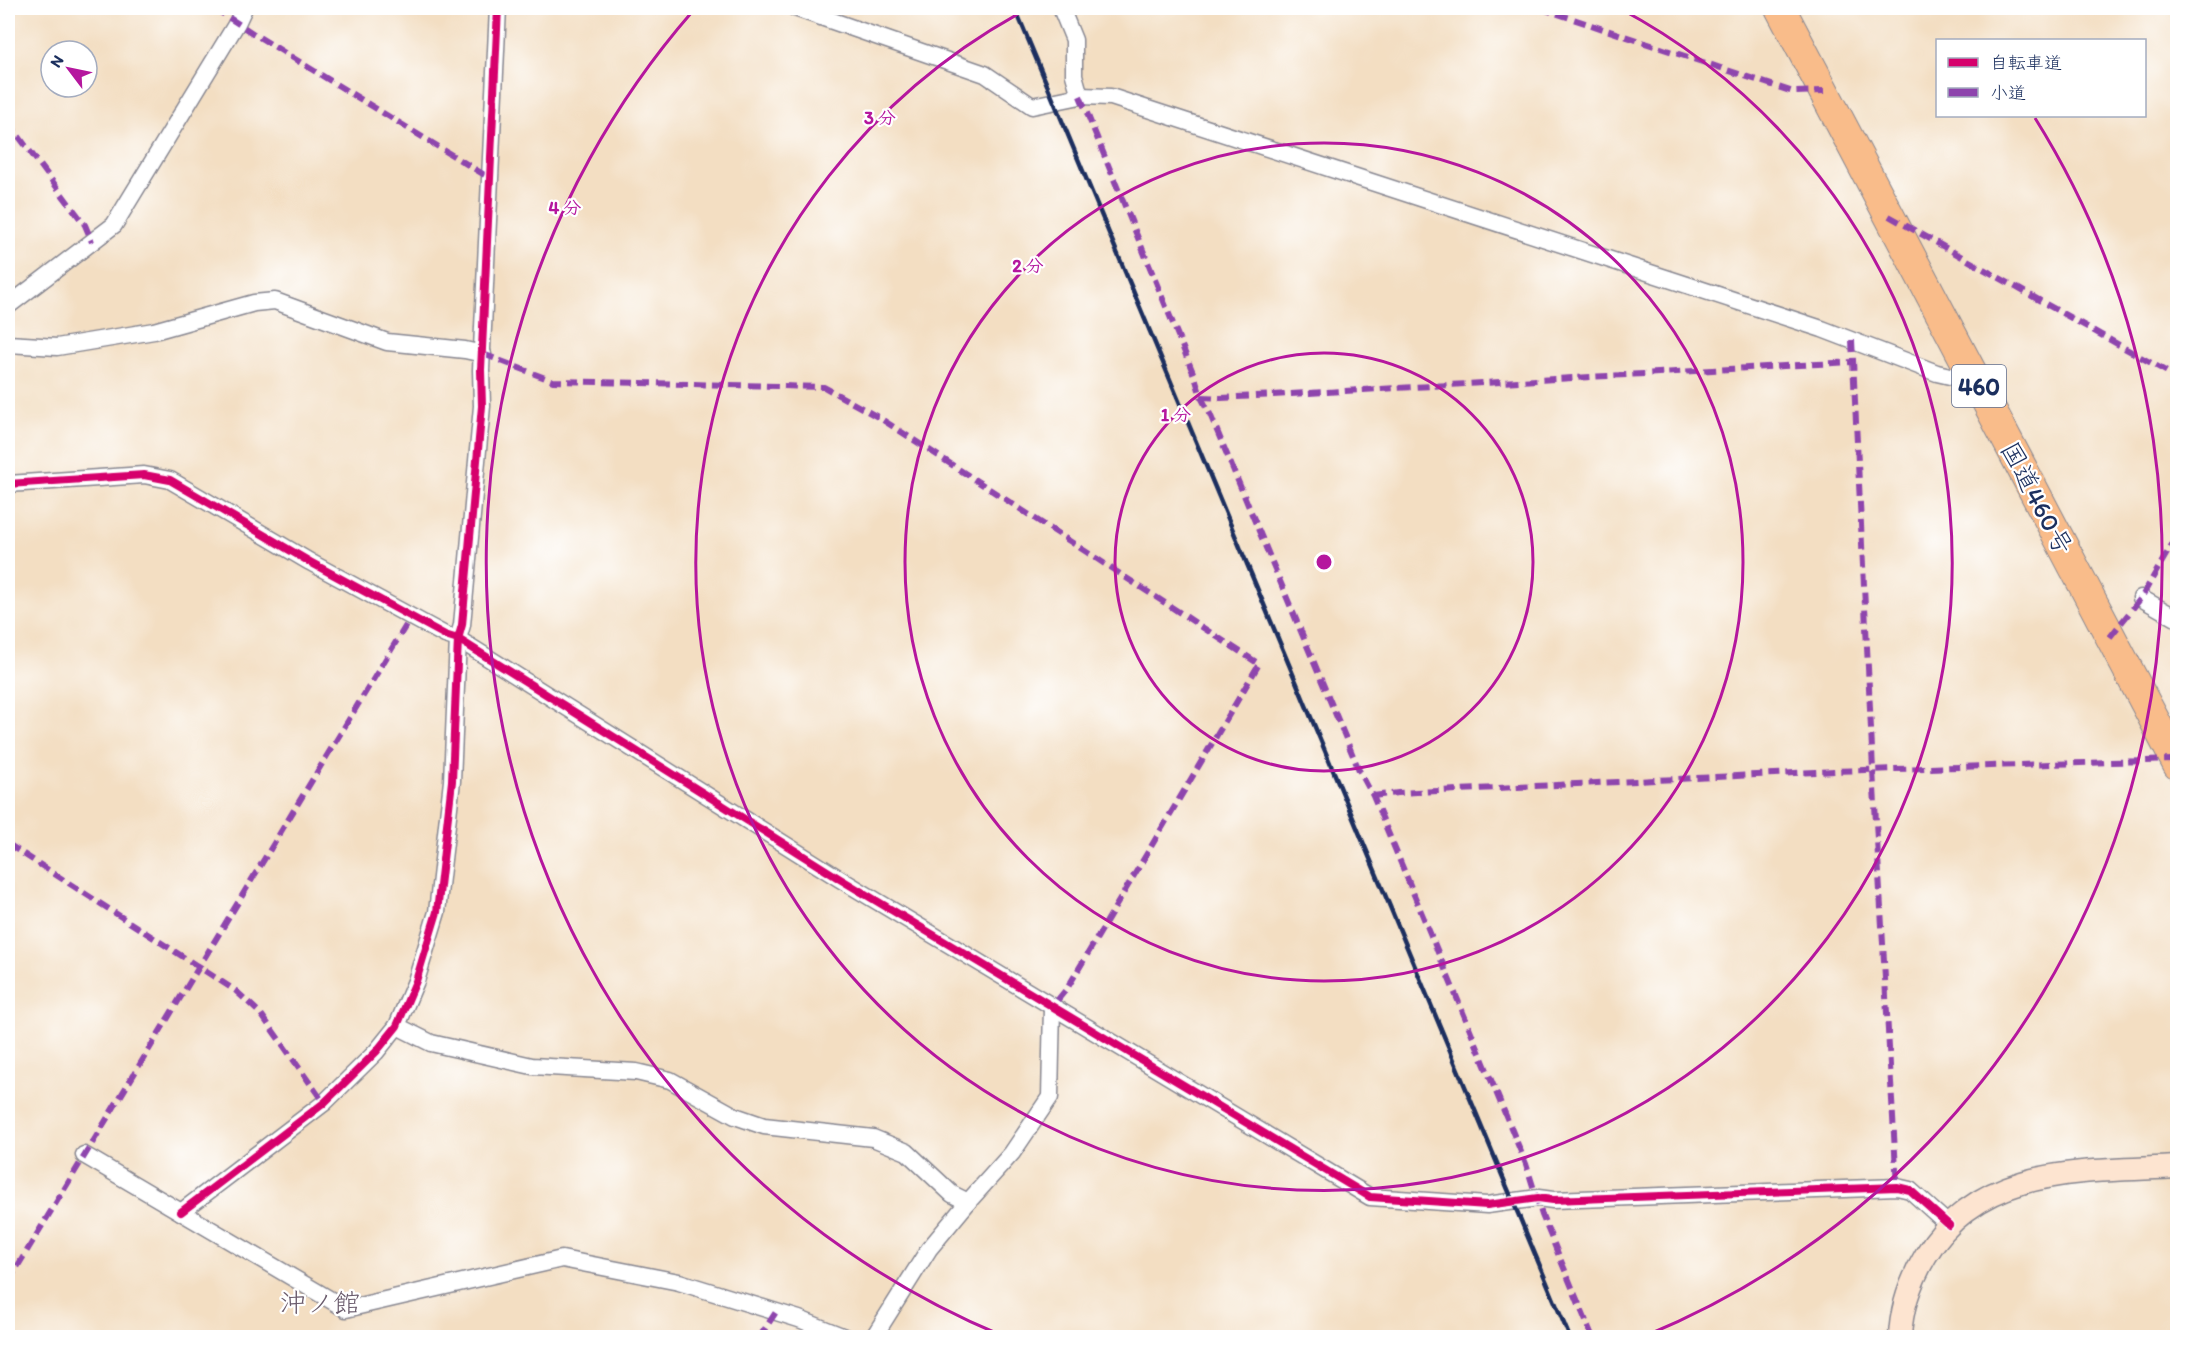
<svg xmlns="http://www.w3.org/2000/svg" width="2185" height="1345" font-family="Itim,'Klee One',sans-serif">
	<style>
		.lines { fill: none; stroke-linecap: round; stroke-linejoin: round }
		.street-casing { stroke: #878690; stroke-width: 19 }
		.secondary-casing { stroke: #878690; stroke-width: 25 }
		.highway-casing { stroke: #878690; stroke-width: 32 }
		.street { stroke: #fff; stroke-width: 16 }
		.secondary { stroke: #fde4d0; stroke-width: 22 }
		.highway { stroke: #f9bc8a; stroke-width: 30 }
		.rail { stroke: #1b2f5e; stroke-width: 4.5 }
		.quiet { stroke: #8e44ad; stroke-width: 6; stroke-dasharray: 12 6; stroke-linecap: butt }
		.cycleway-casing { stroke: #fff; stroke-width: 11 }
		.cycleway { stroke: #d6006c; stroke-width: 8 }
		.ring { fill: none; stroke: #b5179e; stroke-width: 3 }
		.labels { text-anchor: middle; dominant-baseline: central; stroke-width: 4.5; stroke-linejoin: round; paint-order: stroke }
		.shield { fill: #fff; stroke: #5f6d8e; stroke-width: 1.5 }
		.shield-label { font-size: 24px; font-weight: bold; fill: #1b2f5e }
		.street-label { font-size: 26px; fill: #1b2f5e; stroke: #fff }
		.neighbourhood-label { font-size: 27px; fill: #6a5b6c; stroke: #fff }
		.centre { fill: #b5179e; stroke: #fff; stroke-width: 3 }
		.ring-label { font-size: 18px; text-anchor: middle; font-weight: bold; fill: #b5179e; stroke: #fff; stroke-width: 4.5; stroke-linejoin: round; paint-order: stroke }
	</style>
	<rect width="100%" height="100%" fill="#fff"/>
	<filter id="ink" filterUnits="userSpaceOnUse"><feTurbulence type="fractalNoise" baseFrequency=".0167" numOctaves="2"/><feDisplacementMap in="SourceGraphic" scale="12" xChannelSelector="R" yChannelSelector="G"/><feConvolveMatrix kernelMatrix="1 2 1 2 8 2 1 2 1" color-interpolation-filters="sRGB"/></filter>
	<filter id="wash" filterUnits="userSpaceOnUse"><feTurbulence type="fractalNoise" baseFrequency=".008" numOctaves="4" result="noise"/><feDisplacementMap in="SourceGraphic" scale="24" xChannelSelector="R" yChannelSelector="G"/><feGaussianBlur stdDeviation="1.35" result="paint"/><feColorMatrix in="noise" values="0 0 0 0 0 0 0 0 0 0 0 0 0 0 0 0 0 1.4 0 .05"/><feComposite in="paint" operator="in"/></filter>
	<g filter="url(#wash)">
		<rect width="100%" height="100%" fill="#f3dec2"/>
	</g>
	<g filter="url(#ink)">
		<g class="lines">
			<defs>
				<g id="street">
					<path d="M795,8L985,74L1032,106L1080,96L1111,97L1822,329L1937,373L1976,382"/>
					<path d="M1061,8L1074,40V75L1080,96"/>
					<path d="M8,306L114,225L237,23L244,8"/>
					<path d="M8,344L57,347L154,331L254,303L275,301L387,342L465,350L483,354"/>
					<path d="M8,484L144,475L170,480L310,562L445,635L458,639L840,879L1370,1197L1487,1205L1538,1198L1553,1200L1897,1187L1910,1190L1949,1225"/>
					<path d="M2141,598L2178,619"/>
					<path d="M397,1026L431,1043L532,1066L636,1072L670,1080L735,1116L764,1126L873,1138L907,1152L952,1194L968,1202"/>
					<path d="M84,1155L346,1309L562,1259L679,1282L799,1319L847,1338"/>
					<path d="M181,1212L324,1103L376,1052L397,1026L416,981L437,912L452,781L458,639L462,625L482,406L481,370L498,8"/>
					<path d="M873,1338L929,1249L968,1202L1012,1153L1050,1097L1052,1007"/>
				</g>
				<path id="secondary" d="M1900,1338C1901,1308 1911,1280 1926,1255C1981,1164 2085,1172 2178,1167"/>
				<path id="highway" d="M1780,8L2178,765"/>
			</defs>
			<use href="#street" class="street-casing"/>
			<use href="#secondary" class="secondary-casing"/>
			<use href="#highway" class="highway-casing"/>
			<use href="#street" class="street"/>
			<use href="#secondary" class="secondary"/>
			<use href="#highway" class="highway"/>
			<path class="rail" d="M1015,8L1570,1338"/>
			<g class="quiet">
				<path d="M214,8L254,34L491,179"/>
				<path d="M1540,8L1793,92L1824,91"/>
				<path d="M809,12L810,8"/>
				<path d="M1080,96L1196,380L1201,397L1210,414L1359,770L1373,796L1526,1164L1542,1215L1593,1338"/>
				<path d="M8,122L85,225L92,242"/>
				<path d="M1889,216L2178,378"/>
				<path d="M1852,340L1873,770L1897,1187"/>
				<path d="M483,354L553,381L824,387L883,420L1259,664L1068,987L1052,1007"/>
				<path d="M1201,397L1221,398L1853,362"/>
				<path d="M2110,637L2141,598L2178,534"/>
				<path d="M1373,796L1398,793L1835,771L2175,760"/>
				<path d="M8,844L236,991L261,1014L324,1103"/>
				<path d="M8,1282L411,617"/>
				<path d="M8,1336L10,1338"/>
				<path d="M759,1338L776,1312"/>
			</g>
			<defs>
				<g id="cycleway">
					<path d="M8,484L144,475L170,480L310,562L445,635L458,639L840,879L1370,1197L1487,1205L1538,1198L1553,1200L1897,1187L1910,1190L1949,1225"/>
					<path d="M181,1212L324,1103L376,1052L397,1026L416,981L437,912L452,781L458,639L462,625L482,406L481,370L498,8"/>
				</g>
			</defs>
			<use href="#cycleway" class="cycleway-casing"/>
			<use href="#cycleway" class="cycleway"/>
		</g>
	</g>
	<g class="ring">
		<circle cx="1324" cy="562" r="209"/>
		<circle cx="1324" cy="562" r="419"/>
		<path d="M1619 8A628 628 0 1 1 1029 8"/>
		<path d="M1003 1336A838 838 0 0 1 692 12M2035 118A838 838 0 0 1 1645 1336"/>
	</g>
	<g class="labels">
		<rect class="shield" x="1952" y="365" width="54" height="42" rx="4.5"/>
		<g class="shield-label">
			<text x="1979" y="386">460</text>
		</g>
		<g class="street-label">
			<text transform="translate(2037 498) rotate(62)">国道460号</text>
		</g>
		<g class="neighbourhood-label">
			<text x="320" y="1302">沖ノ館</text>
		</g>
	</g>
	<circle cx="1324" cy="562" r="9" class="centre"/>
	<g class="ring-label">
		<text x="880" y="124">3 分</text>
		<text x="565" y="214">4 分</text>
		<text x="1028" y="272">2 分</text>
		<text x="1176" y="421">1 分</text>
	</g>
	<rect width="2185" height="1345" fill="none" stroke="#fff" stroke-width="30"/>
	<rect x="1936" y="39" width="210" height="78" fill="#ffffff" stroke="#a4acbf" stroke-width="1.5"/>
	<rect x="1948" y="58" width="30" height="9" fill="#d6006c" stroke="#a4acbf" stroke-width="1.5"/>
	<text x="1990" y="69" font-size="18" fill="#1b2f5e">自転車道</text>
	<rect x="1948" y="88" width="30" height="9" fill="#8e44ad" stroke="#a4acbf" stroke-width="1.5"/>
	<text x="1990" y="99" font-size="18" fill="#1b2f5e">小道</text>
	<g transform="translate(69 69) rotate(302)"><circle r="28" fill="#ffffff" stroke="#a4acbf" stroke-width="1.5"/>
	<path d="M0-4.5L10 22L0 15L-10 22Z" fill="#b5179e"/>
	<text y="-9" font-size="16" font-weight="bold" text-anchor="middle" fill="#1b2f5e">N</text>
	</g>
</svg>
